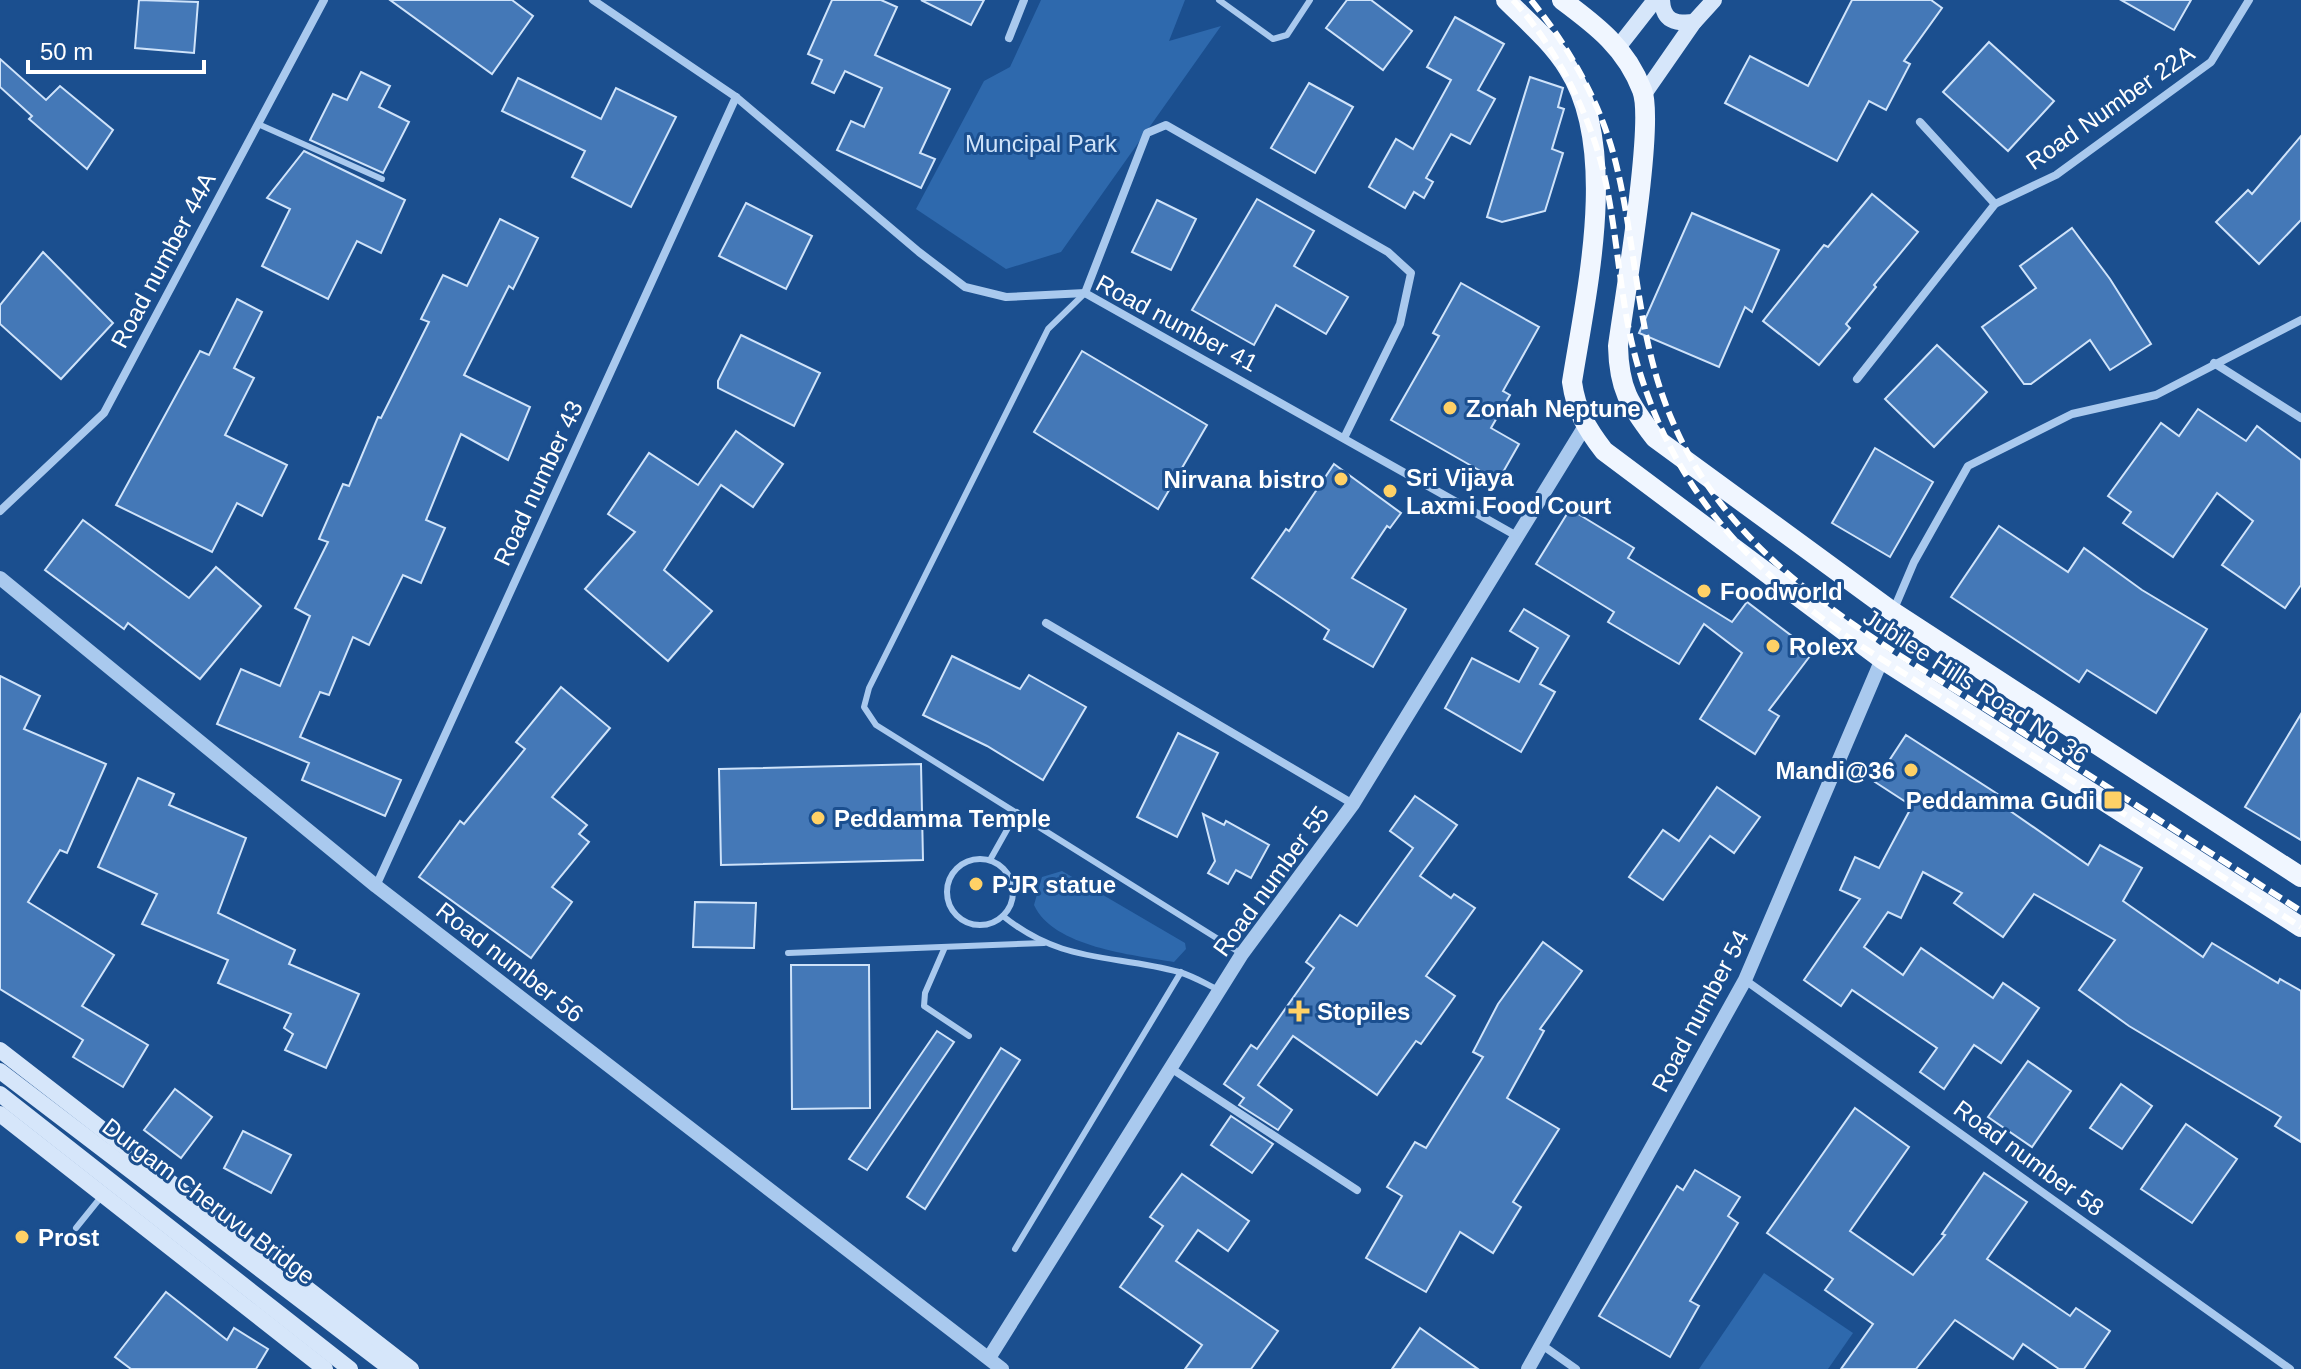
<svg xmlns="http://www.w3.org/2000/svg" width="2301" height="1369" font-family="Helvetica,sans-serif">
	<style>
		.green { fill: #2e69ad }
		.building { fill: #4478b7; stroke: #cfe3fa; stroke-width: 2 }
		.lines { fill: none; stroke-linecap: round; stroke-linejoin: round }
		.service { stroke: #a9c9ee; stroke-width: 6 }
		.minor { stroke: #a9c9ee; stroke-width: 8 }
		.tertiary { stroke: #a9c9ee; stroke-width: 14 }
		.secondary { stroke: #d6e6fa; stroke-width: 16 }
		.primary { stroke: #f0f6ff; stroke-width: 20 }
		.rail { stroke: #fff; stroke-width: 6; stroke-dasharray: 14 6; stroke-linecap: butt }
		.poi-dot { fill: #ffd166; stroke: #1b4f8f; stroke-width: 3 }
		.labels { text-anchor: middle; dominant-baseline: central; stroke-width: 6; stroke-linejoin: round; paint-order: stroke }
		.street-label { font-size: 24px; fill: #fff; stroke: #1b4f8f }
		.park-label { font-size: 24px; fill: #cfe3fa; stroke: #1b4f8f }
		.poi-label { font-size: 24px; font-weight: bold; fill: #fff; stroke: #1b4f8f; text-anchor: start }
	</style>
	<rect width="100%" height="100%" fill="#1b4f8f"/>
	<g class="green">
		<path d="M1041,0H1185L1169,41L1221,26L1061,252L1006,269L916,209L984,81L1010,67Z"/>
		<path d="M1062,871L1185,943L1186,949L1174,962C1133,955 1053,947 1034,905L1042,877Z"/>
		<path d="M1764,1273L1853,1333L1828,1369H1699Z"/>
	</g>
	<g class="building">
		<path d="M139,0L198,2L194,53L135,48Z"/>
		<path d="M390,0H512L533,16L492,74Z"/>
		<path d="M832,0H881L897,7L875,55L950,89L920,153L935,159L921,188L837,150L851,121L864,127L882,88L845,71L834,93L812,83L822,60L808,54Z"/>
		<path d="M921,0H984L971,25Z"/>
		<path d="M1347,0H1371L1412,31L1383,70L1326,28Z"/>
		<path d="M1852,0H1931L1942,8L1904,61L1910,64L1886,110L1869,101L1837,161L1725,103L1750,56L1808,86Z"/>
		<path d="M2121,0H2191L2174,30Z"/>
		<path d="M1455,17L1504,44L1478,90L1495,99L1470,144L1451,134L1426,178L1433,182L1424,198L1414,192L1405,208L1369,187L1396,139L1413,149L1451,80L1427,67Z"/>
		<path d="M1989,42L2054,101L2008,151L1943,92Z"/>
		<path d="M0,59L46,100L60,86L113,130L87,169L29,119L32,116L0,87Z"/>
		<path d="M361,72L390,86L379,107L409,122L383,173L310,140L333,94L347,100Z"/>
		<path d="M1530,77L1563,88L1558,107L1564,109L1552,149L1563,153L1545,211L1502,222L1487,217Z"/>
		<path d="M518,78L601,119L616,88L676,117L631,207L572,177L585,151L502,111Z"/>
		<path d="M1309,83L1353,107L1315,173L1271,148Z"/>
		<path d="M2301,136V220L2259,264L2216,222L2248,190L2252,194Z"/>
		<path d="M304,151L405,200L381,253L357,241L328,299L262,266L290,209L267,198Z"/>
		<path d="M1872,194L1918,232L1874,285L1876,287L1846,324L1850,328L1819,365L1763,321L1824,245L1828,247Z"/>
		<path d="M1257,199L1314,231L1294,266L1348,297L1326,334L1276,305L1254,345L1192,310Z"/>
		<path d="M1157,200L1196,219L1171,270L1132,252Z"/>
		<path d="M746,203L812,236L786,289L719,256Z"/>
		<path d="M1692,213L1779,250L1752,312L1745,307L1719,367L1639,333Z"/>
		<path d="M500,219L538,238L513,289L509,286L464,375L530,407L508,460L461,434L426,520L445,528L421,583L403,575L369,645L353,637L329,695L320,692L300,737L401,780L385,816L302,780L309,763L217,724L241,669L280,686L310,616L295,608L328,542L319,539L343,484L349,486L378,417L381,418L429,322L421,319L443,275L467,286Z"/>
		<path d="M2072,228L2110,279L2151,344L2110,370L2090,340L2031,384H2024L1982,327L2036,288L2020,266Z"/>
		<path d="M43,252L113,323L61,379L0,324V305Z"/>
		<path d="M1461,283L1539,327L1503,391L1510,395L1491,428L1519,444L1498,481L1391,420L1439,336L1433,333Z"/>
		<path d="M237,299L262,312L234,368L254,378L225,435L287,465L262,516L237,503L212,552L116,505L200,351L209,355Z"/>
		<path d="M741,335L820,373L794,426L718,388V381Z"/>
		<path d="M1937,345L1987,392L1934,447L1885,399Z"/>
		<path d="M1082,351L1207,425L1158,509L1034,432Z"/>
		<path d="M2198,409L2246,441L2257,426L2301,460V585L2285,608L2222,565L2253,521L2217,493L2173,557L2123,523L2131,512L2108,496L2161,423L2179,436Z"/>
		<path d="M736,431L783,464L753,507L721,485L664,570L712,611L668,661L585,589L635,532L608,514L649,453L698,485Z"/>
		<path d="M1875,448L1933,482L1890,557L1832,523Z"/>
		<path d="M1334,464L1401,513L1390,528L1387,526L1352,578L1406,609L1373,667L1324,639L1329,630L1252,578L1286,529L1289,531Z"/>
		<path d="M1570,509L1634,548L1628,558L1732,622L1747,602L1813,652L1769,710L1779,716L1755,754L1700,719L1742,653L1704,624L1679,664L1608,622L1614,612L1536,564Z"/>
		<path d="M83,520L189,598L216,567L261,606L200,679L128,623L124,629L45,570Z"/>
		<path d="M1999,526L2068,572L2084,548L2142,590L2207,629L2156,713L2087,670L2079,682L1951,597Z"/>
		<path d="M1524,609L1569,636L1540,684L1555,692L1521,752L1445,708L1472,658L1519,682L1538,648L1510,631Z"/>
		<path d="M952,656L1020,689L1029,675L1086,707L1043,780L987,746L923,715Z"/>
		<path d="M0,676L40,696L24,729L106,764L67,853L60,850L28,902L114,955L82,1006L148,1045L123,1087L73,1057L83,1040L0,989Z"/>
		<path d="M561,687L610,728L552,797L587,825L579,834L589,842L552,887L572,902L531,958L419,877L460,821L464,824L525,749L516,742Z"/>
		<path d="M2301,714V840L2245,807Z"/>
		<path d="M1178,733L1218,753L1177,837L1137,817Z"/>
		<path d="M1906,735L2010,802L2006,808L2088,865L2100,845L2142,868L2123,901L2203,957L2212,943L2278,983L2280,979L2301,991V1142L2275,1126L2281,1117L2129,1026L2079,990L2115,940L2034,894L2003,937L1954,903L1962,893L1923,872L1901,918L1888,912L1864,947L1903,975L1921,948L1993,998L2003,983L2039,1008L2001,1063L1974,1045L1944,1089L1920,1072L1937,1048L1852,990L1841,1006L1804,980L1860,899L1840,890L1855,857L1879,868L1912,806L1875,782Z"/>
		<path d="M921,764L923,860L721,865L719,769Z"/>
		<path d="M138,778L174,794L169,805L246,838L218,913L295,950L289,964L359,994L326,1068L285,1050L293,1034L284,1028L291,1014L218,983L228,960L142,924L157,894L98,867Z"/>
		<path d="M1717,787L1760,817L1734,853L1710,836L1663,900L1629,877L1663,830L1679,841Z"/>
		<path d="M1415,796L1457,825L1420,876L1451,898L1454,894L1475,908L1426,976L1455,996L1421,1044L1416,1041L1377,1095L1293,1036L1258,1085L1292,1110L1278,1130L1239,1105L1244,1098L1224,1084L1251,1045L1257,1049L1314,968L1306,962L1340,915L1357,926L1413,848L1390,831Z"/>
		<path d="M1203,814L1224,825L1226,821L1269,845L1251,878L1236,870L1228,884L1208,873L1215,861Z"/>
		<path d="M695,902L756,903L754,948L693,947Z"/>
		<path d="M1543,942L1582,971L1540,1029L1544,1031L1507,1098L1559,1129L1513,1202L1521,1207L1493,1253L1460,1232L1426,1292L1366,1258L1402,1196L1387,1187L1415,1142L1426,1148L1483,1057L1473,1052L1498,1004Z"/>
		<path d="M791,965H869L870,1108L792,1109Z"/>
		<path d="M937,1031L954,1042L867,1170L849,1159Z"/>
		<path d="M1001,1048L1020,1060L925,1209L907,1197Z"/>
		<path d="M2028,1061L2071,1091L2032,1147L1988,1117Z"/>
		<path d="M2121,1084L2152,1106L2122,1149L2090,1128Z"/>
		<path d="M175,1089L212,1117L181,1158L144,1130Z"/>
		<path d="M1855,1108L1909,1147L1850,1231L1913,1275L1945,1235L1942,1234L1984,1173L2027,1202L1987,1259L2070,1316L2076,1308L2110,1331L2084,1369H2059L2023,1344L2013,1359L1955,1320L1916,1369H1841L1873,1324L1825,1290L1833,1279L1767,1233Z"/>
		<path d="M1231,1116L1273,1144L1252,1173L1211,1145Z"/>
		<path d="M2186,1124L2237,1159L2192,1223L2141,1189Z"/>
		<path d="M243,1131L291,1155L271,1193L224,1168Z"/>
		<path d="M1695,1170L1740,1197L1728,1216L1738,1223L1690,1301L1699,1306L1670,1357L1599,1316L1677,1186L1683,1190Z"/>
		<path d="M1182,1174L1249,1221L1228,1251L1198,1230L1176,1261L1278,1331L1251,1369H1185L1202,1345L1120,1287L1163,1226L1150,1217Z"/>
		<path d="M166,1292L227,1340L234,1328L268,1349L256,1369H131L115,1357Z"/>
		<path d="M1420,1328L1478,1369H1392Z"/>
	</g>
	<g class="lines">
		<g class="service">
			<path d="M1219,0L1273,39L1287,35L1310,0"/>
			<path d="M258,124L382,179"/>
			<path d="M1085,293L1048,329L869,688L864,707L876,725L1242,954"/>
			<circle cx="980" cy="892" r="33"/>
			<path d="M990,860L1017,812"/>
			<path d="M1003,916C1062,964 1112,954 1179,972C1193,976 1206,984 1219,990"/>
			<path d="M945,947L925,993L924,1006L969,1036"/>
			<path d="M788,953L1044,943"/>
			<path d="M76,1228L101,1197"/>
			<path d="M1015,1249L1181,972"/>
		</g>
		<g class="minor">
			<path d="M593,0L736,97L919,252L965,287L1006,297L1085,293L1515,535"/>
			<path d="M1009,38L1024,0"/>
			<path d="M1920,122L1995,204"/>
			<path d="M1085,293L1147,133L1166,125L1388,252L1411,273L1400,324L1345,436"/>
			<path d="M2214,363L2301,418"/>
			<path d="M1857,379L1995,204L2056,175L2211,62L2249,0"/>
			<path d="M0,511L104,413L324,0"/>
			<path d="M1894,609L1914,562L1968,466L2072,414L2156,395L2301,320"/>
			<path d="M1046,623L1353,804"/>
			<path d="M376,886L736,97"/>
			<path d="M1745,980L2290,1369"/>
			<path d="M1172,1069L1357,1190"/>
			<path d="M1542,1345L1576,1369"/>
		</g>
		<g class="tertiary">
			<path d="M0,578L376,886L1002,1369"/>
			<path d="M989,1358L1242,954L1353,804L1585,426"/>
			<path d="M1528,1369L1745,980L1882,659"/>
		</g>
		<g class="secondary">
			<path d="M1662,0C1663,21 1675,24 1694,22"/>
			<path d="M1619,46L1655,0"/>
			<path d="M1644,94L1694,22L1714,0"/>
			<path d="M0,1050L411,1369"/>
			<path d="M0,1071L391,1369"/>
			<path d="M0,1094L350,1369"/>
			<path d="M0,1114L325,1369"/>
		</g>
		<g class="primary">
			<path d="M1506,0C1527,21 1552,42 1568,68C1620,149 1586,293 1572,382C1576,411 1587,429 1604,451L1882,659L2301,927"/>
			<path d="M1562,0C1597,26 1626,48 1642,90C1655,122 1624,301 1618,346C1619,389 1629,404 1655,438L1893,612L2301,877"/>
		</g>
		<g class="rail">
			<path d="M1513,0C1555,46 1588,110 1603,170C1619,237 1619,307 1640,373C1679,496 1751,570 1855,642L2301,927"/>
			<path d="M1531,0C1570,48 1603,107 1617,168C1637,252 1637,339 1672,420C1734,569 1885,644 2014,727C2109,788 2205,849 2301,911"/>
		</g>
	</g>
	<g class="poi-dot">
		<circle cx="1450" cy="408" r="8"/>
		<circle cx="1341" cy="479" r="8"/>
		<circle cx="1390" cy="491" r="8"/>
		<circle cx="1704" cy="591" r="8"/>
		<circle cx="1773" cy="646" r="8"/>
		<circle cx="1911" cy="770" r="8"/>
		<rect x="2103" y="790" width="20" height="20" rx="4"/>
		<circle cx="818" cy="818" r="8"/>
		<circle cx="976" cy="884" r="8"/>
		<path d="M1295 999h8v8h8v8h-8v8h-8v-8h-8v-8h8z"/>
		<circle cx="22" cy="1237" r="8"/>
	</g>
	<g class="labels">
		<g class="street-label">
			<text transform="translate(2110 107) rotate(-35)">Road Number 22A</text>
			<text transform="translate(163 260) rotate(-62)">Road number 44A</text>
			<text transform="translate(1177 323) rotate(28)">Road number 41</text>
			<text transform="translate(538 483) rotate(-65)">Road number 43</text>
			<text transform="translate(1976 686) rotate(33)">Jubilee Hills Road No 36</text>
			<text transform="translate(1271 881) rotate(-54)">Road number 55</text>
			<text transform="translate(510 962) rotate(38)">Road number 56</text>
			<text transform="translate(1700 1011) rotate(-62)">Road number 54</text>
			<text transform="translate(2029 1158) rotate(36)">Road number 58</text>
			<text transform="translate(209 1201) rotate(37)">Durgam Cheruvu Bridge</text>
		</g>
		<g class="park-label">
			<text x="1041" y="143">Muncipal Park</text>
		</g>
		<g class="poi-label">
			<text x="1466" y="408">Zonah Neptune</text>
			<text x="1406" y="477">Sri Vijaya<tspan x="1406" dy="28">Laxmi Food Court</tspan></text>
			<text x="1325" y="479" text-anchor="end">Nirvana bistro</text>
			<text x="1720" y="591">Foodworld</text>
			<text x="1789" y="646">Rolex</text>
			<text x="1895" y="770" text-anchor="end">Mandi@36</text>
			<text x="2095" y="800" text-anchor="end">Peddamma Gudi</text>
			<text x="834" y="818">Peddamma Temple</text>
			<text x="992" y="884">PJR statue</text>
			<text x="1317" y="1011">Stopiles</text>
			<text x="38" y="1237">Prost</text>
		</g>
	</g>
	<path d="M28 60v12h176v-12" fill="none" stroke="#ffffff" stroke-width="4"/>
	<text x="40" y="60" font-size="24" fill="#ffffff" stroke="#1b4f8f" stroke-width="6" paint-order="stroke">50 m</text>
</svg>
